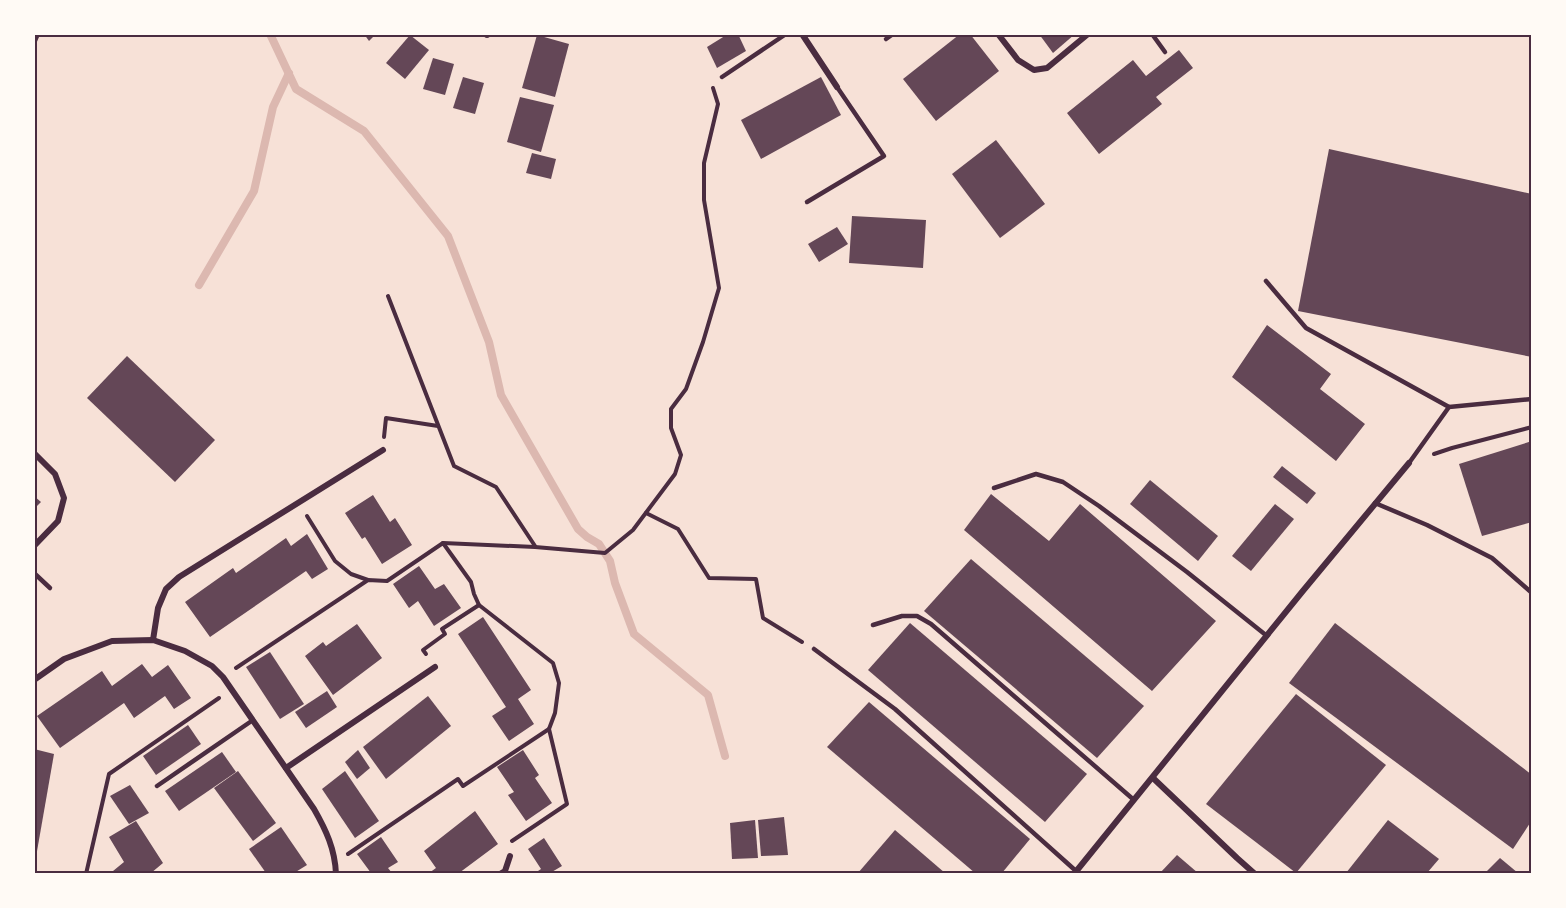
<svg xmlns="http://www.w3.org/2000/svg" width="1566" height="908" font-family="'Space Grotesk',sans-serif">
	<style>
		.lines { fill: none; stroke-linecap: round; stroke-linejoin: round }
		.stream { stroke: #dcb8b0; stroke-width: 8 }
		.building { fill: #644757 }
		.path { stroke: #4a2c40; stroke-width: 4 }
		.service { stroke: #4a2c40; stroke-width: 4.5 }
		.minor { stroke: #4a2c40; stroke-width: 6 }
		.neatline { fill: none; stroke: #4a2c40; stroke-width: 2 }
	</style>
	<rect width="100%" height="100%" fill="#f7e1d7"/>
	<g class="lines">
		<g class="stream">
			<path d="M270,34L296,89L364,131L448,236L489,342L501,395L578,529L587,537L599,544L610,561L615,583L634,634L708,695L725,756"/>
			<path d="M199,285L254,191L273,107L289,73"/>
		</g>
	</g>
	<g class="building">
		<path d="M364,34H376L369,41Z"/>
		<path d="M728,34H738L746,51L717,68L707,47Z"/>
		<path d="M960,34H970L999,71L936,121L903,79Z"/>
		<path d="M1039,34H1075L1053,53Z"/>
		<path d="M410,35L429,50L405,79L386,63Z"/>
		<path d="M537,35L569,44L555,97L522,88Z"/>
		<path d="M1179,50L1193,68L1156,97L1162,104L1099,154L1067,113L1133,60L1146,76Z"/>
		<path d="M433,58L454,64L445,95L423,89Z"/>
		<path d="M463,77L484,83L475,114L453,108Z"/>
		<path d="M821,77L841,115L761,159L741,120Z"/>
		<path d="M520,97L554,105L541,152L507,142Z"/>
		<path d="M996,140L1045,204L1000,238L952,174Z"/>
		<path d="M1329,149L1532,194V357L1298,311Z"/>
		<path d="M532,153L556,159L551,179L526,173Z"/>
		<path d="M852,216L926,220L923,268L849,263Z"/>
		<path d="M837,227L848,244L819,262L808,244Z"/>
		<path d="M1267,325L1331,374L1320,389L1365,424L1336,461L1232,377Z"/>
		<path d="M127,356L215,440L175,482L87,398Z"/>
		<path d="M1532,441V522L1482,536L1459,464Z"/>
		<path d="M1282,466L1316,493L1307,504L1273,477Z"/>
		<path d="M1150,480L1218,536L1198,561L1130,504Z"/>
		<path d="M991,494L1049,541L1080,504L1216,621L1152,691L964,530Z"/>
		<path d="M373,495L390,522L395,518L412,545L382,564L365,537L362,539L345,513Z"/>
		<path d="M34,496L41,502L34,509Z"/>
		<path d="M1275,504L1294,519L1251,571L1232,556Z"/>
		<path d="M307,534L328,569L312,579L306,571L210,637L185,602L233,568L236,573L286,538L291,546Z"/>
		<path d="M971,559L1144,706L1097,758L924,611Z"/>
		<path d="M419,566L435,589L444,584L461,608L434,626L418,601L409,608L393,584Z"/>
		<path d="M483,617L531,690L518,699L534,724L509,741L492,716L506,707L458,634Z"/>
		<path d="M910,623L1087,774L1045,822L868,670Z"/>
		<path d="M1335,623L1532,775V820L1513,849L1289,683Z"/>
		<path d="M357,624L382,658L333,695L305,656L323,642L326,646Z"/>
		<path d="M270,652L304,704L280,719L246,667Z"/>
		<path d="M142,664L152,677L168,665L191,698L174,709L165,696L134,718L124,703L60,748L37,716L102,671L112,686Z"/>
		<path d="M327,691L337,707L306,728L295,712Z"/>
		<path d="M1296,694L1386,765L1296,873L1206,804Z"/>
		<path d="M428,696L451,726L386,779L363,747Z"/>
		<path d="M869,702L1030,839L1002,873H975L827,747Z"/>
		<path d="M188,725L201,744L156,775L143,756Z"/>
		<path d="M34,749L54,754L36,857H34Z"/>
		<path d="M358,750L370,768L357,779L345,762Z"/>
		<path d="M523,750L539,775L535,778L552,803L526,821L508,795L514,792L497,767Z"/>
		<path d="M222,752L236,772L179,811L165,791Z"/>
		<path d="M238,771L276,823L253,841L214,788Z"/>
		<path d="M345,771L379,821L355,838L322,789Z"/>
		<path d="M130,785L149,813L129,824L110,796Z"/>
		<path d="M475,811L498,844L459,873H429L436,868L424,851Z"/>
		<path d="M784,817L788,855L761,856L758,820Z"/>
		<path d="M755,820L758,858L732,859L730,823Z"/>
		<path d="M1388,820L1439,859L1427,873H1346Z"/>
		<path d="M136,821L163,863L151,873H115L113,871L124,862L109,837Z"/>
		<path d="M281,827L307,865L294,873H266L249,849Z"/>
		<path d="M895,830L945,873H858Z"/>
		<path d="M381,837L398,862L388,868L392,873H371L357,854Z"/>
		<path d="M544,838L562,866L550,873H535L541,869L528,849Z"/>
		<path d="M1177,855L1198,873H1160Z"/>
		<path d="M1500,858L1518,873H1485Z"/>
	</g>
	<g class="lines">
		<g class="path">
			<path d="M388,296L454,466L496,487L535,546"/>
			<path d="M384,437L386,418L438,426"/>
			<path d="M1434,454L1452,448L1532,427"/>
			<path d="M646,513L678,529L709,578L756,579L763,618L802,642"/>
			<path d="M307,516L335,561L351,574L368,580"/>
			<path d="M443,543L535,547L605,553L633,530L675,474L681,455L671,428V409L686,389L703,342L719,288L704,200V163L718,104L713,88"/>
			<path d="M426,654L423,650L445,634L442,629L479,605"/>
			<path d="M236,668L368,580L387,581L443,543L471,582L474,594L479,605L553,663L559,683L555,713L549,729L567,804L512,841"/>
			<path d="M348,854L458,779L463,786L549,729"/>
			<path d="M86,874L109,774L219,698"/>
		</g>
		<g class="service">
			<path d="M1152,34L1165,52"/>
			<path d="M886,39L893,34"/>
			<path d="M722,77L786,34"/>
			<path d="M807,202L884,156L837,87"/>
			<path d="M1266,281L1306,328L1449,407"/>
			<path d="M1409,463L1449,407L1532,399"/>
			<path d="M994,488L1036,474L1063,482L1099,506L1187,572L1267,636"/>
			<path d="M1375,503L1427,525L1492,558L1532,593"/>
			<path d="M34,573L50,588"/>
			<path d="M873,625L902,616H917L931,624L1134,800"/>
			<path d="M814,649L895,709L1076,871"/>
			<path d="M157,786L253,720"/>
		</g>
		<g class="minor">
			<path d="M802,34L837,87"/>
			<path d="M998,34L1018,60L1034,70L1047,68L1088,34"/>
			<path d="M487,35V34"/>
			<path d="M34,41L37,34"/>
			<path d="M34,453L55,474L64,498L58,521L34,546"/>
			<path d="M153,640L158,608L166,589L179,577L383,450"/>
			<path d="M34,680L64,659L112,641L153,640L185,651L212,666L223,677L314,809C326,830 335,849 336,874"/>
			<path d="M286,768L435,667"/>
			<path d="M1153,778L1237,858L1255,874"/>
			<path d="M500,874L505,871L510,856"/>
			<path d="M1074,874L1302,592L1409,463"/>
		</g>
	</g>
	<rect width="1566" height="908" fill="none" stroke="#fffaf5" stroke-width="72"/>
	<rect x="36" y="36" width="1494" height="836" class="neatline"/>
</svg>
